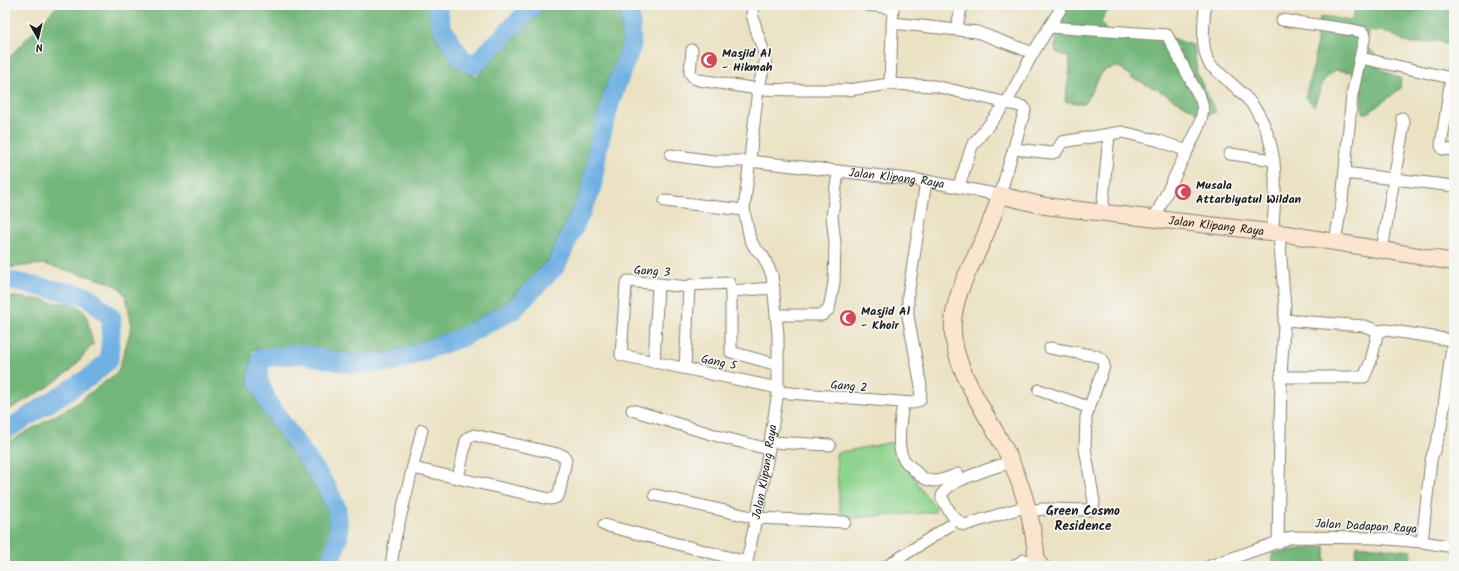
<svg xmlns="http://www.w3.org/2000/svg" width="1459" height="571" font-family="Kalam,sans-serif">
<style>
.green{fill:#8ed48e;stroke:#557855}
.forest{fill:#72b679;stroke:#47694a}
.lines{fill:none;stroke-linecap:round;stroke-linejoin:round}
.river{stroke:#70b0e3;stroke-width:19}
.street-casing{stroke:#847f70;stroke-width:13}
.secondary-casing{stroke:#847f70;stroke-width:18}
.street{stroke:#fff;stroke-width:11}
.secondary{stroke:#fbe5cf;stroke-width:16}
.labels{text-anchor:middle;stroke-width:3.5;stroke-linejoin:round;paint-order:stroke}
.poi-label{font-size:12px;font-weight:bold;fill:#1c1c1c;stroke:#f6f6f2;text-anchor:start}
.street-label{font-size:12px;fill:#1c1c1c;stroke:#f6f6f2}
.neighbourhood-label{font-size:13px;font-weight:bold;fill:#1c1c1c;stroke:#f6f6f2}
</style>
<rect width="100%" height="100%" fill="#f6f6f2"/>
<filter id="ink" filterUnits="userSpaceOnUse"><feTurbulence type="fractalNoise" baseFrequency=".025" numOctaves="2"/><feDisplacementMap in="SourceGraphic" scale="8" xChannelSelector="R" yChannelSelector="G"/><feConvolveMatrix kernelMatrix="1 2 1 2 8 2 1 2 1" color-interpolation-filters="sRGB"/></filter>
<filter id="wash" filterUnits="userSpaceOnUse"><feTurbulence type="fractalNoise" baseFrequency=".012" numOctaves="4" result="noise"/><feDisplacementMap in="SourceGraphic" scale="16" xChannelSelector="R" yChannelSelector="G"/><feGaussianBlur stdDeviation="0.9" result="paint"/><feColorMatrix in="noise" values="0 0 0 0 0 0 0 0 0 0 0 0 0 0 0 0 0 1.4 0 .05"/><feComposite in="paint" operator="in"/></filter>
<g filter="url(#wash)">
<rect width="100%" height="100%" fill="#ebe2c3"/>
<g class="green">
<path d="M1383,5H1426V9L1404,12Z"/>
<path d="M893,442L920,488L936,507L935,512L842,519L839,502L836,453Z"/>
</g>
<g class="forest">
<path d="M58,5H428L433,32L455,66L476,77L547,5H620L623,43L603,94L589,146L583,186L548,260L507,302L459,329L391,352L351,354L301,345L252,350L248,380L261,409L318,492L328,512L330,535L319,566H5V444L74,405L118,372L132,326L126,297L120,288L111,283L92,277L43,264L5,268V62Z"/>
<path d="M1069,5H1157L1111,10L1106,12L1101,21L1108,35L1172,38L1194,46L1197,73L1216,112L1207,115L1197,112L1156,89L1132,78L1121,68L1116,67L1105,70L1101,74L1085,103H1075L1065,101L1070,68L1069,58L1056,52C1052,34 1060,22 1070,8Z"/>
<path d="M1357,5H1383L1404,12L1425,9L1426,5H1454V48L1438,41L1410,44L1391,34L1380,31H1370L1365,46L1376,54V63L1381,69L1401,79L1400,89L1368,113H1363L1359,73L1335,70L1324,80L1314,106L1305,97L1315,60L1319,18L1330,17L1351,21Z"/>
<path d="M5,296L44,300L53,303H71L79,307L86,314L93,344L72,369L48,387L5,412Z"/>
<path d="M1357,545L1412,551L1410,566H1354Z"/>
<path d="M1325,546V566H1273L1272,553Z"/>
</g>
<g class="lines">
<g class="river">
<path d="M437,5L442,28L462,59L474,65L534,5"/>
<path d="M5,280L87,296L112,318L109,360L91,376L5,431"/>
<path d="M329,566L339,536L337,509L327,487L269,404L258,379L261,358L301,354L351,364L393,362L463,337L513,310L556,266L592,189L598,148L612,97L632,45L630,5"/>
</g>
</g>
</g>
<g filter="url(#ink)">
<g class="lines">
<g class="street-casing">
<g id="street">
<path d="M867,5L893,8"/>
<path d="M1205,5C1204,25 1200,48 1210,65C1223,77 1240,89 1251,103C1280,140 1277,189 1272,233"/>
<path d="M1282,20L1353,30L1362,32L1365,35L1352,95L1342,201L1335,242"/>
<path d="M892,23L977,32L1033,53"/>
<path d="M1049,27L1167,35L1201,100C1207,116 1194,136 1187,151"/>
<path d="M956,30L962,5"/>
<path d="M1361,58L1451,78L1441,146L1443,149L1454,150"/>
<path d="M890,84L893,5"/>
<path d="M1402,118L1404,124L1394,179L1454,186"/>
<path d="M1014,149L1052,153L1056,152L1062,142L1122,132L1160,141L1187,151L1154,219"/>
<path d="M1230,154L1274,160"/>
<path id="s1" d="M671,155L713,161H749L926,181L1000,195L1025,110L1024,107L935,86L890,84L848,90H796L758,89L699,80L694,78L690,73L692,50"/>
<path d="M1345,173L1394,179L1382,250"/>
<path d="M959,186L972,146L1007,102L1033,53L1063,5"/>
<path d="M665,201L744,210"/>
<path d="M1102,213L1109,134"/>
<path d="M774,288L731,291L729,283L691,285L689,287L628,281L626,284L621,355L778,388"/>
<path d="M731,291V352L778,365"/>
<path d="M777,315H822L829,309L834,283L835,243L832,216L838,172"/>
<path d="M1284,320L1364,326L1379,331"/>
<path d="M654,362L658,285"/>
<path d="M685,368L689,287"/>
<path d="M1281,377H1364L1371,361L1377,335L1379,331L1386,330L1452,340"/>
<path d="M1039,390L1088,407"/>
<path d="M778,392L912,403L920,400L921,386L908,316V295L926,181"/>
<path d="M903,403C901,418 896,445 903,458C906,463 910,466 914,470C930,487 939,481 958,474"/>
<path d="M632,410L721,437L768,449"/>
<path d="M770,442L830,445"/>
<path d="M1010,462C997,467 940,482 942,498C948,509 953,520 965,525L1027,506"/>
<path d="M413,468L541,497C548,499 555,501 559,494L566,460L564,456L558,454L474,435L469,437L466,441L458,478"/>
<path d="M655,495L756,518L845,522"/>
<path d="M1029,511L1043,509L1090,510L1093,508L1094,502L1085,448L1086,417L1104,366L1102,359L1096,356L1050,348"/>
<path d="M604,525L747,562"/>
<path d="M1422,542L1431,460L1441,428L1454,332"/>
<path d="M1278,543L1281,377L1285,307L1279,234"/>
<path d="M391,566L395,539L422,430"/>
<path id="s2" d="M746,566L763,485L778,392V334L772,275L763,256L755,248L750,239L744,210L758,89L766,59L756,29L752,14L753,5"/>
<path d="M887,566L949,526"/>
<path d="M1014,566L1024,560L1042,565"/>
<path d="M1210,566L1292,537L1376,538L1422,542L1454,547"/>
</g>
</g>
<g class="secondary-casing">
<g id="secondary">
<path id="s3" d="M1041,566L1037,563C1034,525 1024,489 1008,455C990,418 949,365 953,322C955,292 971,267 983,240C990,226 995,210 1000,195L1045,206L1287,234L1454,262"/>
</g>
</g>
<use href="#street" class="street"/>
<use href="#secondary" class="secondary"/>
</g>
</g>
<defs>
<g id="mosque-disc" transform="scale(0.9)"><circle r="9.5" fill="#d1495b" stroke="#f6f6f2"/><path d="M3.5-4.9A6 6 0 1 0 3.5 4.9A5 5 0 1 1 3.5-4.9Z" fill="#fff"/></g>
</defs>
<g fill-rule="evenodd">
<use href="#mosque-disc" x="709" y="60"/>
<use href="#mosque-disc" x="1183" y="192"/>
<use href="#mosque-disc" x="848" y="318"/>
</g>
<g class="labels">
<g class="poi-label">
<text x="722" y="57">Masjid Al<tspan x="722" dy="14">- Hikmah</tspan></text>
<text x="1196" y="189">Musala<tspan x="1196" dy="14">Attarbiyatul Wildan</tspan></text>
<text x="861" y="315">Masjid Al<tspan x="861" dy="14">- Khoir</tspan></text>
</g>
<g class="street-label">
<text dy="4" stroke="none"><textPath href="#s1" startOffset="227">Jalan Klipang Raya</textPath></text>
<text dy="4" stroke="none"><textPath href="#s3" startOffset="618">Jalan Klipang Raya</textPath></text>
<text transform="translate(652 271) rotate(4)" y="4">Gang 3</text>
<text transform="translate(719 362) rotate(12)" y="4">Gang 5</text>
<text transform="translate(849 386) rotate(5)" y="4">Gang 2</text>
<text dy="4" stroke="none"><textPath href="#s2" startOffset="96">Jalan Klipang Raya</textPath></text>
<text transform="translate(1366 526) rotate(3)" y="4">Jalan Dadapan Raya</text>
</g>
<g class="neighbourhood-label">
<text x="1083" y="515">Green Cosmo<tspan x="1083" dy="15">Residence</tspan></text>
</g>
</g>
<rect width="1459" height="571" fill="none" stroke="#f6f6f2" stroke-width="20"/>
<g transform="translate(38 38) rotate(172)" stroke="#f6f6f2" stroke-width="3" paint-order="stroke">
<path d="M0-3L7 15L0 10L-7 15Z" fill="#1c1c1c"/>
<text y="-6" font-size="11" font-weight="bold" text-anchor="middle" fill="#1c1c1c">N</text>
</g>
</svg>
